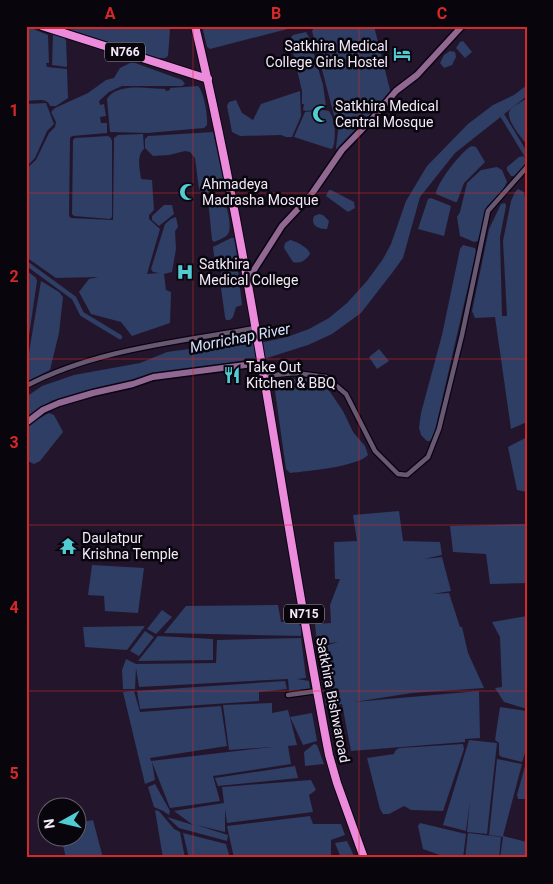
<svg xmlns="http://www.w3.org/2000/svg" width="553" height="884" font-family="Roboto,sans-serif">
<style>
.water{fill:#2e3e65}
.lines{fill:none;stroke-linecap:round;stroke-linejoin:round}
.canal{stroke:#2e3e65;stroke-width:4.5}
.street-casing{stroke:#0c0213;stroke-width:7}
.secondary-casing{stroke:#0c0213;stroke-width:9}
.highway-casing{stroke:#0c0213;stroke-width:10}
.street{stroke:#685973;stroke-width:4.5}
.secondary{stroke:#906892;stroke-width:6}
.highway{stroke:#ec8bdc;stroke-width:8}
.grid{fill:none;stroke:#d62828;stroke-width:1;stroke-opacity:0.55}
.labels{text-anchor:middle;stroke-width:5;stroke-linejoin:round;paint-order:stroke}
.shield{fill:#09050d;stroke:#aca5b2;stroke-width:1}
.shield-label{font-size:12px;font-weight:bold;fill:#f2e9f9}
.poi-label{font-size:14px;fill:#f2e9f9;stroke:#09050d;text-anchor:start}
.street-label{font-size:14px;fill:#f2e9f9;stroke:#09050d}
.water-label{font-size:15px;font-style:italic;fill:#d5e2fd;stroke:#09050d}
.neatline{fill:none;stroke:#d62828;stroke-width:2}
.grid-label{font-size:16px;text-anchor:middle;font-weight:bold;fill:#d62828}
</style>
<rect width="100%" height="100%" fill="#23162c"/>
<g class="water">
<path d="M26,26L48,35L49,63H46L47,67L67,69L68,98L56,106H50C47,97 35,101 26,101Z"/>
<path d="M66,26H167L170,30L168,56L165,58H158L71,30L70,27Z"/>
<path d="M202,26H299L210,49L207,47Z"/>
<path d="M320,26H374L391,94L344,149L338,151L336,148L338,131L312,31L314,28Z"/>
<path d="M306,32L309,37L323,85L326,106L324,109L306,111L303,110L304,104H302V91L290,39L293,35Z"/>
<path d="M53,34L64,37L66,40L67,66L66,67L52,65Z"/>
<path d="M463,41L472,52L465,58L456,48L460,42Z"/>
<path d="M450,51L455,52L456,57L452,65L444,68L440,63L444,55Z"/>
<path d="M130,63H135L182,80L185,84L182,86H122L109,92L99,101L100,105L104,104L106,116L100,117L101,123H107V133L72,136L70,138L69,216L71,218L113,220L114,138L118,135L143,134L144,149C136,156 140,169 141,179L152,180L154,210L149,215V219L160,229L147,274L159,273L153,272L151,269L165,224L171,219L176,217L178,227L175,231L176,249L172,272L164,274L166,290L171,292L170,323L132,336L121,322L91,314L79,292L89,279L98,277L56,278L26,257V169L36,160L49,133L55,127L56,122L51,112L55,108L88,93L106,80L114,78L120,68Z"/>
<path d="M527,85V96L455,153L420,197L403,258L392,273L361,313L332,334L308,345L267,358L157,375L87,390L51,401L26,418V397L42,386L74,375L140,363L167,352L218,345L264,342L287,337L309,329L329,318L347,303L367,281L383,259L391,244L406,201L427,166L468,124L493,105L514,95Z"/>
<path d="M198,86C204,92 208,116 207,125L204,128L148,133L110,132L107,99C117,82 149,89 165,89L166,91L170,90V88Z"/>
<path d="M300,91L301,116L292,137H286L281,135L240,136L232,132L227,106L229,102L236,100L242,113L253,120L261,104Z"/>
<path d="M527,98V145C522,138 504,118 510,110C514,105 522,102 527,98Z"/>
<path d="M46,103L54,124L47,131L35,158L26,167V104Z"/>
<path d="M323,110L329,111C336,121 336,136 333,148L331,149L294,137L305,112Z"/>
<path d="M213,132L223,179L221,187L206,193L201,192L199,189L195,158L190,152L185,151L169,155L153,156L145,148V139L148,136Z"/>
<path d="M108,136L111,138L112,141V217L110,219L74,216L72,214L73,140L75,138Z"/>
<path d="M472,146L476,147L485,162L464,183L457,202H455L436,194C436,184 462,150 472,146Z"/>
<path d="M523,156L527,159L526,165L514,176H511L507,170V167L519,157Z"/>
<path d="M497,167L502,170L507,182L502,192L487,206L478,241L474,242L460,236L457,217L460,212L467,183L481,170Z"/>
<path d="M518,189L524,192L527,208V422L511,429L495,317L475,318L472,311L489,229L501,204L505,203L506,206L500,237L502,316H507L503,241L511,201L515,192Z"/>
<path d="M329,190H331L354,202L355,208L348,212L326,196Z"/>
<path d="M221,195C226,200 233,228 228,234C225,238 218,240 214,242L212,240L209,209L205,200L207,197Z"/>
<path d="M431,198L451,206L444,236L418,229L428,199Z"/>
<path d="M164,205H172L174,214L159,226L152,220V216Z"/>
<path d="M319,214L323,215L329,221L327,229C319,229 310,226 314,216Z"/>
<path d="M231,238H234C235,244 237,253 237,259L215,264L213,247Z"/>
<path d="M290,240C296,241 309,248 310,254C306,260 301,264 293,262L284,248L285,243Z"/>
<path d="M463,245L475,248L476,252L434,435L430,441H427L421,435L419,428L421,413L442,335L460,249Z"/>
<path d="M228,266H235L238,270L242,305L236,307L233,317L230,320H226L225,317L220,281L222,268Z"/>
<path d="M26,270L36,278L37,281L26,356Z"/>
<path d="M41,281L59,292L63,297L59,333L50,370L26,382V370Z"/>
<path d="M379,349L389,361L377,369L369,357Z"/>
<path d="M305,378L326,386L343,411L353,432L365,446L368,455C356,467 308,471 290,473L286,469L274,384L281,380Z"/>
<path d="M49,413L54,415L63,432L40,461L34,464L26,460V429L34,421Z"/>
<path d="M527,437V492L517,490L508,447Z"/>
<path d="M399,511L403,541L440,542L442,555L424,559L442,557L451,591L432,594L449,593L460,627H462L468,653L484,688L412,693L354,702L479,691L480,738L465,739V742L351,751L342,704L326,706L318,648L338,642L317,645L315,624L331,623L330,605L340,579H335L334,542L357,541L353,515Z"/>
<path d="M527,524V583L490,584L486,554L453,552L450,526Z"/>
<path d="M92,565L144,568L138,613L105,611L104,596L88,595Z"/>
<path d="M278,605L281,622L295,621L302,627L301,636L164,633L186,606Z"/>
<path d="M162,610L172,617L156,634L147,629Z"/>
<path d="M527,616V709L504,702L495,688L502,687L500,637L492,622Z"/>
<path d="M145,626L127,650L85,647L83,627Z"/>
<path d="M145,631L154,637L139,656L130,651Z"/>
<path d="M158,636L213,639V660L138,661Z"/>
<path d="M301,638L306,678L297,679L309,681L310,689L289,691L288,679L139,687L136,668L135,689H123L122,670L126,659L136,664L216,663L217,640Z"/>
<path d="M285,681L287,689L259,692V701L140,709L137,691Z"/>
<path d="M134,691L140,712L221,706L227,746L150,758L151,761L272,747L229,750L223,705L272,703V713L288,710L297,745L288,746L291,764L213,776L220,801L170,808L152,762L155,780L145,784L123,692Z"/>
<path d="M500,707L527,711V747L522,762L502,757L499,755V743L495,740Z"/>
<path d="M312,713L317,741L303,745L290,717Z"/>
<path d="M469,740L497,743L487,834L467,832L470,800L466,831L443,825Z"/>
<path d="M314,744L317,745L324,764L305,766L304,752Z"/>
<path d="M463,744L464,749L443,811L411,810L404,806L389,814H383L380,809L367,758L394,754L395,751L399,748Z"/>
<path d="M497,759L522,764L503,836L527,842V858H500L503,837L489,835Z"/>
<path d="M527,759V799H518L517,795Z"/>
<path d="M295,766L298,778L218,786L215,778Z"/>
<path d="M311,780L316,790L309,795L313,812L227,823L225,809V832L196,825L228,835L227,841L179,828L167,817L193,825L174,811L224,803L222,787Z"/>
<path d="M155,784L170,811L169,815L163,811L154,807L148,787Z"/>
<path d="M155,810L159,811L174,829L180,832L185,858H163Z"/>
<path d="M310,816L313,824H341L345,835L331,840V855L317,858H234L227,826Z"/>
<path d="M93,820L103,858H66L61,837L78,836V823Z"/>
<path d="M420,823L466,834L463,858H448L423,849L418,826Z"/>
<path d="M183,833L226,844L230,858H189Z"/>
<path d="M468,833L501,837L499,858H465Z"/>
<path d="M347,841L355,858H341L335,843Z"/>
</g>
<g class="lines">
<g class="canal">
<path d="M499,110L527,156"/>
<path d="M26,263L74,298L82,314L120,337"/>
</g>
<g class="street-casing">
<g id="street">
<path d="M263,376L295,373L326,377L346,394L375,451L398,474L407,475L428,457L439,429L462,335L488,211L527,167"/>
<path d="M26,386C96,349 179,342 255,328"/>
<path d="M288,695L317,691"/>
</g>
</g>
<g class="secondary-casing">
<g id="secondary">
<path d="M247,281L282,226L311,195L342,150L373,118L396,91L417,75L462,26"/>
<path d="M26,423L43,410L59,403L93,393L133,384L153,377L253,364L262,368"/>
</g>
</g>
<g class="highway-casing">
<g id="highway">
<path d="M42,26L208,79"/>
<path d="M195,26C253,267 282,513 329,755L337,783L364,858"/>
</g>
</g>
<use href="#street" class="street"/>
<use href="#secondary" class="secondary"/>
<use href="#highway" class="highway"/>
</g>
<path class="grid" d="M193,26V858M359,26V858M26,193H527M26,359H527M26,525H527M26,691H527"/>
<defs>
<g id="hotel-bare" transform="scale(1.35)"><path d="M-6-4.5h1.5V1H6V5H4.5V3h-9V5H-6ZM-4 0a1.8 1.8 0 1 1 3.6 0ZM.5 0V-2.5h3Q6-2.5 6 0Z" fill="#51ccd3" stroke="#09050d" stroke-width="2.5" paint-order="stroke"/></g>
<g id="mosque-bare" transform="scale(1.35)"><path d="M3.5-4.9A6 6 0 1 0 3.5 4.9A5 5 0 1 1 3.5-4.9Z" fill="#51ccd3" stroke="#09050d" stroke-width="2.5" paint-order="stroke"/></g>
<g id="hospital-bare" transform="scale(1.35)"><path d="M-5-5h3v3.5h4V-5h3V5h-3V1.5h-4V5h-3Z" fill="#51ccd3" stroke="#09050d" stroke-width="2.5" paint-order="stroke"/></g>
<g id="restaurant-bare" transform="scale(1.35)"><path d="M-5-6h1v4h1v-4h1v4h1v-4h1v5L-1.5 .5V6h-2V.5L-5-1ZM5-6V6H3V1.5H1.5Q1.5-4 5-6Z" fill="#51ccd3" stroke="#09050d" stroke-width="2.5" paint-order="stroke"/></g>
<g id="temple-bare" transform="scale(1.35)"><path d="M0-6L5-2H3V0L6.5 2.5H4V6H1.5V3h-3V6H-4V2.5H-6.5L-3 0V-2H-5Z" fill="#51ccd3" stroke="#09050d" stroke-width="2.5" paint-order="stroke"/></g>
</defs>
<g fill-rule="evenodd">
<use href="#hotel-bare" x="402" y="54"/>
<use href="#mosque-bare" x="321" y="114"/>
<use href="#mosque-bare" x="188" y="192"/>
<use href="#hospital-bare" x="185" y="272"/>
<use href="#restaurant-bare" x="232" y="375"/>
<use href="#temple-bare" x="68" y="546"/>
</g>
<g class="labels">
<g class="shield">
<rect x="105" y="42.5" width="40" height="19" rx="4"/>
<rect x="284" y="604.5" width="40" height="19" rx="4"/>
</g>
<g class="shield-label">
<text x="125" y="56">N766</text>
<text x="304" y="618">N715</text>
</g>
<g class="poi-label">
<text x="388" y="51" text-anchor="end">Satkhira Medical<tspan x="388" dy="16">College Girls Hostel</tspan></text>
<text x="335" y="111">Satkhira Medical<tspan x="335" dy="16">Central Mosque</tspan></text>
<text x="202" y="189">Ahmadeya<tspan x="202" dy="16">Madrasha Mosque</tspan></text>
<text x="199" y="269">Satkhira<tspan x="199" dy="16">Medical College</tspan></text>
<text x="246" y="372">Take Out<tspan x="246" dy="16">Kitchen &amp; BBQ</tspan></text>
<text x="82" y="543">Daulatpur<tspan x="82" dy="16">Krishna Temple</tspan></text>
</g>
<g class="street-label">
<text transform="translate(333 700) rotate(79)" y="5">Satkhira Bishwaroad</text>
</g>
<g class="water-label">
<text transform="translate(240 338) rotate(-11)" y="5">Morrichap River</text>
</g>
</g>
<rect width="553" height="884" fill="none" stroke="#09050d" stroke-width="55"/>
<g transform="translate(62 822) rotate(262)"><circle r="24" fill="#09050d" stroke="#66606b"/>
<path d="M0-4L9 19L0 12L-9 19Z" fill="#51ccd3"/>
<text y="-8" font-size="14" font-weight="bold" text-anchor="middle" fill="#f2e9f9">N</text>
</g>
<rect x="28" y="28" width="498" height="828" class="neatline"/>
<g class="grid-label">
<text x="110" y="19">A</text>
<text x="276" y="19">B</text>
<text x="442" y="19">C</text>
<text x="14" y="116">1</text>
<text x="14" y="282">2</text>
<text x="14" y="448">3</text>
<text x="14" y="613">4</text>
<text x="14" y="779">5</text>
</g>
</svg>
